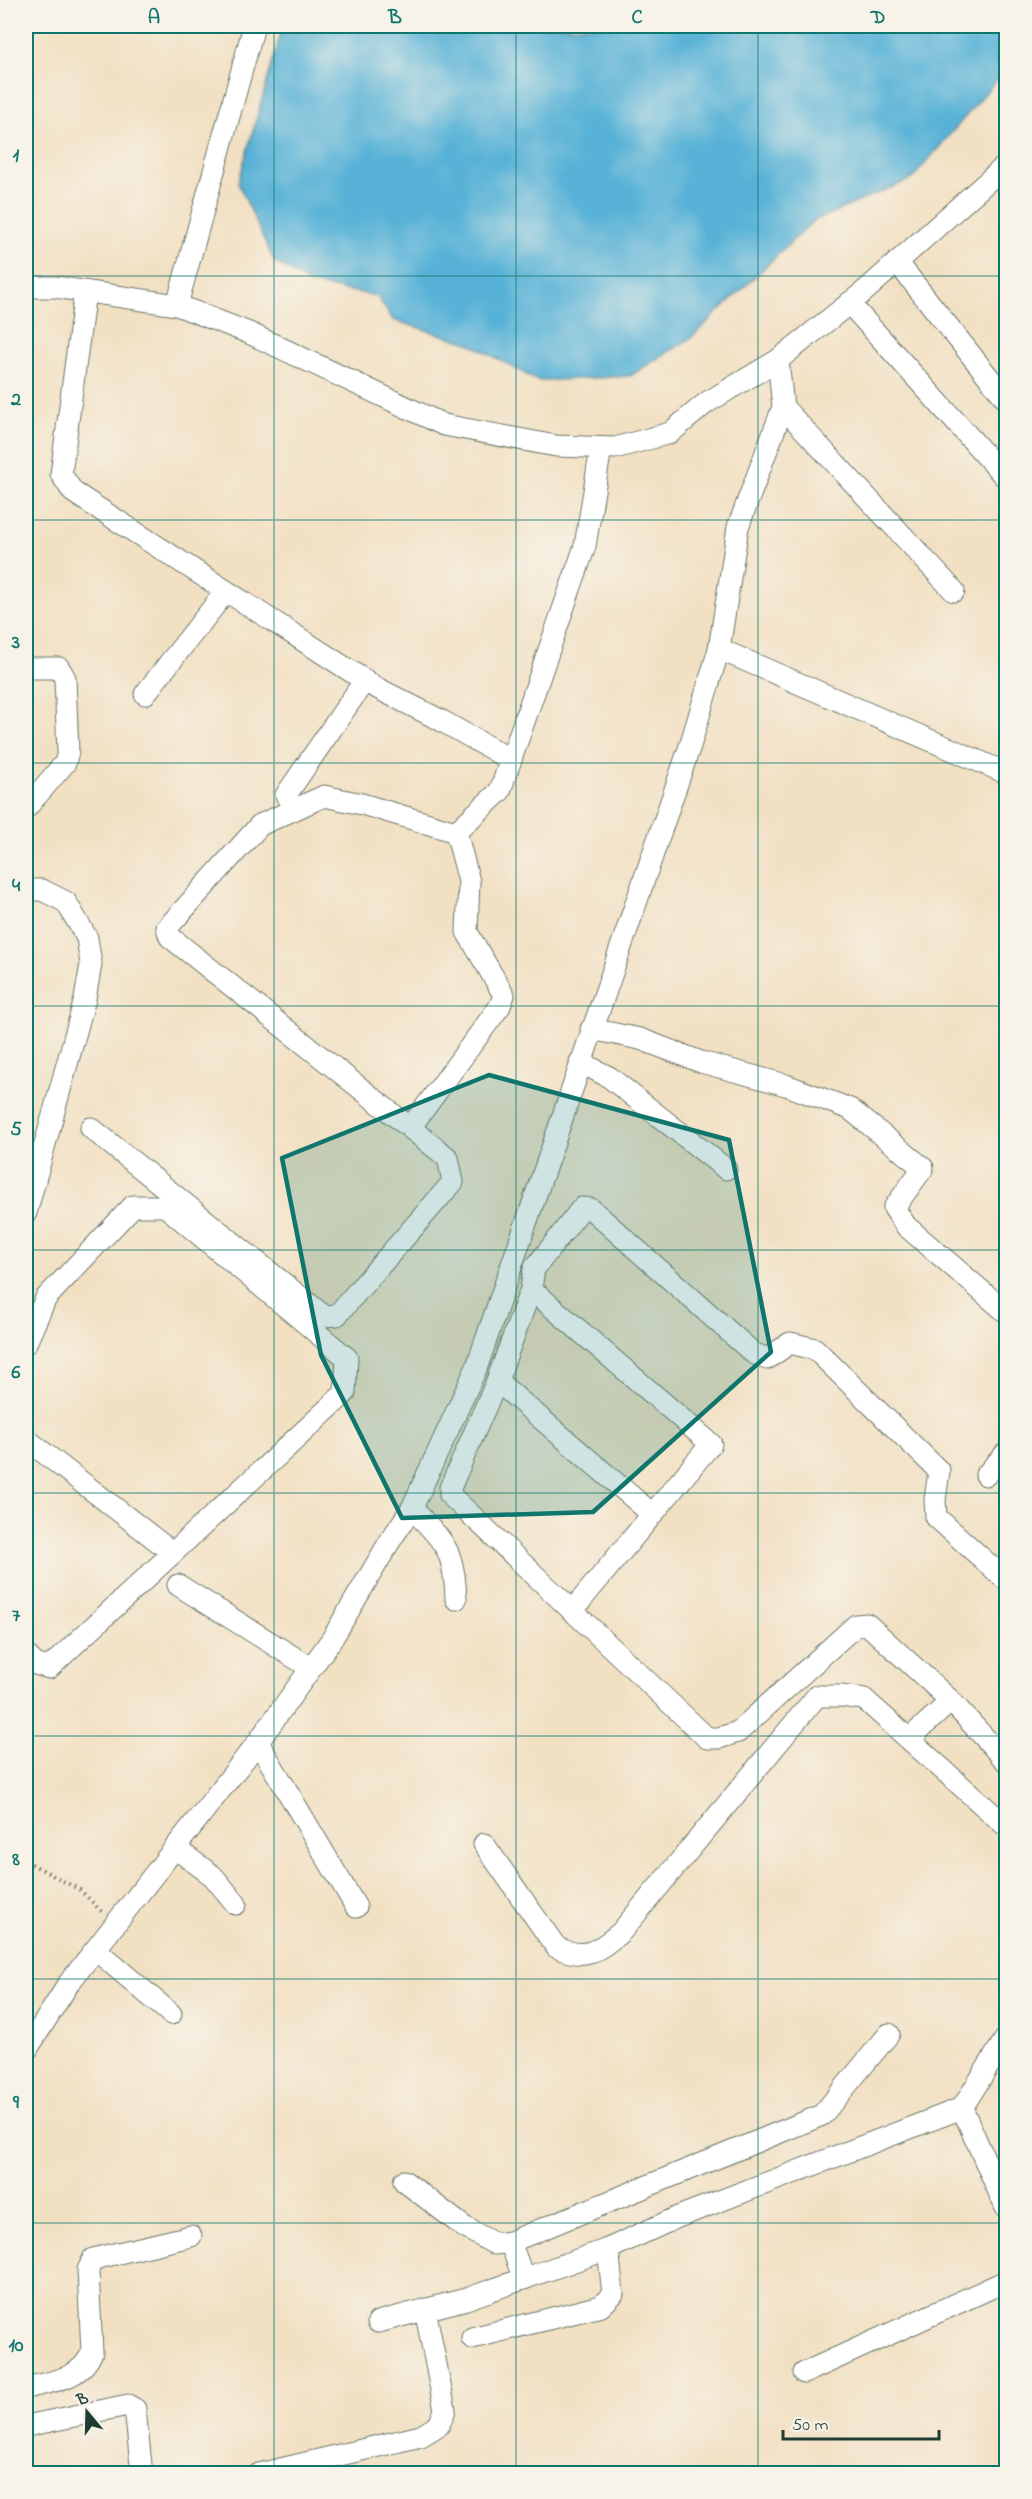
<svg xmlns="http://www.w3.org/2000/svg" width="1032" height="2499" font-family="'Indie Flower',sans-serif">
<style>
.water{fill:#59b2d7;stroke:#3c7886;stroke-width:1.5}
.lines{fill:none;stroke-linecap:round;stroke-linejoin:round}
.minor-casing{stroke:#697666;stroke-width:23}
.path{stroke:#697666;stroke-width:4;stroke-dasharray:1.5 4.5;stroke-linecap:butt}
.minor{stroke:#fff;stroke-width:21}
.marked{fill:#0f766e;fill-opacity:0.2;stroke:#0f766e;stroke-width:4.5;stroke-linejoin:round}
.grid{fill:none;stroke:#0f766e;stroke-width:1.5;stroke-opacity:0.55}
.neatline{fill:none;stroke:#0f766e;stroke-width:2}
.grid-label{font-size:20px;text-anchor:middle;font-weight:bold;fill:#0f766e}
</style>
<rect width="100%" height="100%" fill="#f7f3e8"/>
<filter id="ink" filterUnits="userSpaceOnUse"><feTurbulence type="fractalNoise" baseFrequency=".0167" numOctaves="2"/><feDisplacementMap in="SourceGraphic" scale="12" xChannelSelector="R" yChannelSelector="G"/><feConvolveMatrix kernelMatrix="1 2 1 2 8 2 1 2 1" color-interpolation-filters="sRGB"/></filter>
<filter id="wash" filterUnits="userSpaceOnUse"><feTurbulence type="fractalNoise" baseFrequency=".008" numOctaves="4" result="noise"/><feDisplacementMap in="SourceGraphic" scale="24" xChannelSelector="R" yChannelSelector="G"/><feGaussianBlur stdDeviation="1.35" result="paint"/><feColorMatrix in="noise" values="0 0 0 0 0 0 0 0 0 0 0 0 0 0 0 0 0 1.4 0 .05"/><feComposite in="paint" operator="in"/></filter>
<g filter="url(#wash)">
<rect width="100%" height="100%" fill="#f2e0c3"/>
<path class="water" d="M283,26H1006V69L912,179L813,221L691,338L630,376L538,381L469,343L393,320L377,296L311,284L274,261L238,183Z"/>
</g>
<g filter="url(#ink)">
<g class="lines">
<g class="minor-casing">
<g id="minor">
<path d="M897,262L1006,399"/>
<path d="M26,287H55L177,305L249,333L444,425L556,446L615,448L670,433L706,403L778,360L866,290L1006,165"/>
<path d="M85,292L61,474L73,492L375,687L442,721L511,760"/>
<path d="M849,303L1006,478"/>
<path d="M177,305L254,26"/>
<path d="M783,407L954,591"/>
<path d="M719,649L1006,773"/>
<path d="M26,668H59L65,678L68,752L65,763L26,808"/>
<path d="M145,694L226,591"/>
<path d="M286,795L365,680"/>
<path d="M26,890H42L66,902L87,938L91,964L85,999L26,1213"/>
<path d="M591,1029L640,1039L701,1062L786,1085L850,1109L923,1168L894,1208L906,1226L1006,1312"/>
<path d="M580,1062L609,1077L726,1169"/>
<path d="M91,1128L324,1316L337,1315L453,1182L448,1158L170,937L167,928L260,825L324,796L362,804L456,832L500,791L585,546L601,448"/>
<path d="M410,1128L500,1006L504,995L467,932L469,881L456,832"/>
<path d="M531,1289L711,1444L572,1611"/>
<path d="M26,1343L46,1298L133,1206H165L347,1358L345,1393L49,1668L35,1664L26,1655"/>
<path d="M497,1381L652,1514"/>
<path d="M26,1439L173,1553"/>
<path d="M986,1475L1006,1453"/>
<path d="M412,1508C445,1544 454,1548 456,1599"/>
<path d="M1006,1580L936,1517L935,1500L939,1471L815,1349L790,1343L767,1359L753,1353L591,1209L582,1208L534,1269L531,1289L497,1381L450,1488V1495L707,1738H719L738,1732L856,1625L867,1624L951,1701L1006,1761"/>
<path d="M178,1585L311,1668"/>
<path d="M909,1739L951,1701"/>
<path d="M258,1742L356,1907"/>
<path d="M484,1844L556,1947C585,1961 598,1951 621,1932L817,1696H841L864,1699L1006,1826"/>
<path d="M175,1848L213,1876L236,1904"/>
<path d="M96,1950L171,2014"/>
<path d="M26,2051L69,1983L258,1742L332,1639L390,1541L412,1508L476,1369L690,746L719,649L738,527L783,407L778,360"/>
<path d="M962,2108L1006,2208"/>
<path d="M404,2181L464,2227L495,2244L510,2242L524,2279"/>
<path d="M510,2242L822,2115L889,2034"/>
<path d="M378,2322L466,2299L608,2249L678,2217L962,2108L1006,2038"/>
<path d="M472,2338L601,2306L613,2294L608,2249"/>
<path d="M804,2373L1006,2281"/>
<path d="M26,2388C52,2381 81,2380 92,2352L88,2270L93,2259L191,2236"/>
<path d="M26,2426L128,2405L135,2409L142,2474"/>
<path d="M259,2474L421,2436L439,2425L445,2410L425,2309"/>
</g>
</g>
<path class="path" d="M26,1861L80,1890L102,1912"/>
<use href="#minor" class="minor"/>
</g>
</g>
<path class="marked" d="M489,1075L729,1140L771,1352L593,1512L402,1518L321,1355L282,1158Z"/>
<path class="grid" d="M274,26V2474M516,26V2474M758,26V2474M26,276H1006M26,520H1006M26,763H1006M26,1006H1006M26,1250H1006M26,1493H1006M26,1736H1006M26,1979H1006M26,2223H1006"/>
<rect width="1032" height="2499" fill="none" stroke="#f7f3e8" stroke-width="66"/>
<g transform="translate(87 2412) rotate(341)" stroke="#f7f3e8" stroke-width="4.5" paint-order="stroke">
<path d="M0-4.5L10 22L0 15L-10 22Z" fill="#1f3d34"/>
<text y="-9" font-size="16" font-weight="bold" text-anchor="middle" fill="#1f3d34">B</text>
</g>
<path d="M783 2430v9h156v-9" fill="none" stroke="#1f3d34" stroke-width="3"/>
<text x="792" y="2430" font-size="18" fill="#1f3d34" stroke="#f7f3e8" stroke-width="4.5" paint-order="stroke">50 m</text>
<rect x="33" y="33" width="966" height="2433" class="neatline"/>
<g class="grid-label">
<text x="154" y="23">A</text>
<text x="395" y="23">B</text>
<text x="637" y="23">C</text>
<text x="878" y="23">D</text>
<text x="16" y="161">1</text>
<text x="16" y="405">2</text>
<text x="16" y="648">3</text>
<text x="16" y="891">4</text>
<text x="16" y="1135">5</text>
<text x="16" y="1378">6</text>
<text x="16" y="1621">7</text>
<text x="16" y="1865">8</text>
<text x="16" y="2108">9</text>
<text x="16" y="2351">10</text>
</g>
</svg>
